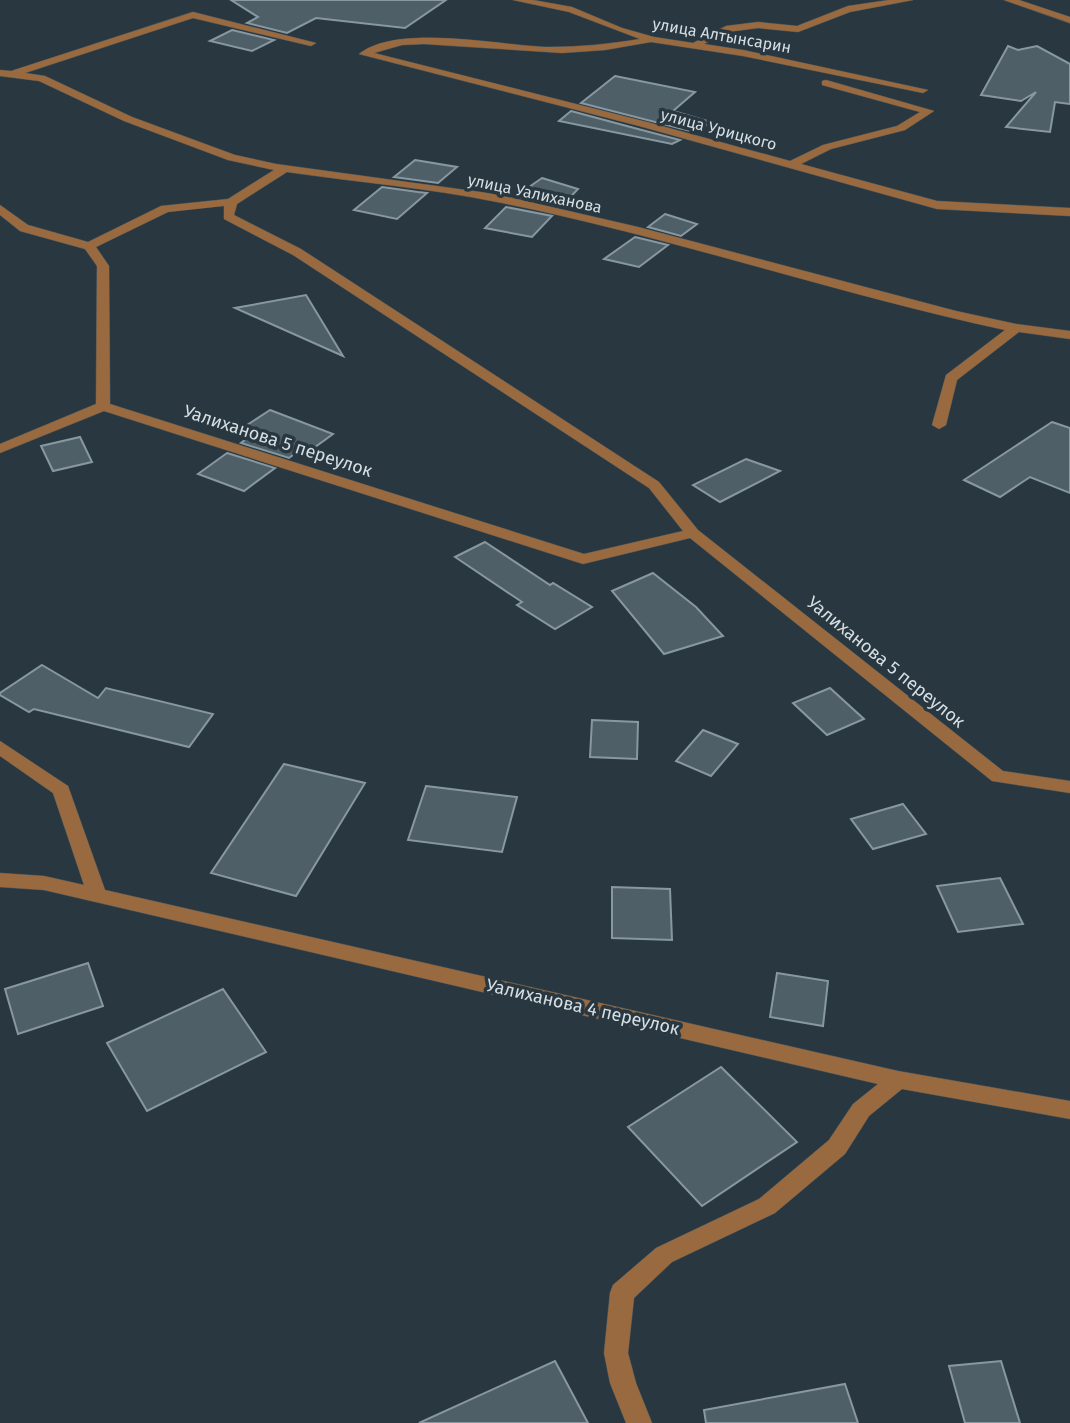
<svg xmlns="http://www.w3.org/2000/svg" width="1070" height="1423" font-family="'Fira Sans',sans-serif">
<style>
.building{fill:#4f5f68;stroke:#8798a1;stroke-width:2}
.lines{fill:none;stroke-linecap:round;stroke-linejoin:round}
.minor-casing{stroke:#48565d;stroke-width:1}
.minor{fill:#996a3f;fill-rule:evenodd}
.labels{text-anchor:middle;stroke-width:7;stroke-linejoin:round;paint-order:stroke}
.far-street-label{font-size:16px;fill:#d5dee3;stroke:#293840}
.street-label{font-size:18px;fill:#d5dee3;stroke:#293840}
</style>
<rect width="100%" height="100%" fill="#293840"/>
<g class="building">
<path d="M231,0H446L405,28L316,18L287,33L247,23L258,17Z"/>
<path d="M232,30L274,40L252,51L210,41Z"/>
<path d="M1008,46L1018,50L1037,46L1070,64V104L1055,102L1050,132L1006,127L1036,92L1021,101L981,95Z"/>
<path d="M615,76L695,92L673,111L711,122L694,132L581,103Z"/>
<path d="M571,111L638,129L680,140L672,144L559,121Z"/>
<path d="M415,160L457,167L438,183L394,177Z"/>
<path d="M542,178L578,189L561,207L516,196Z"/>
<path d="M382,187L418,192L427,193L397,219L354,210Z"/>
<path d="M506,207L552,216L532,237L485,228Z"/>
<path d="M665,214L697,224L681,236L648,227Z"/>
<path d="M635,237L668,245L639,267L604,259Z"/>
<path d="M306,295L343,356L235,308Z"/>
<path d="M270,410L333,434L304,455L297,452L289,458L241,443L253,434L241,429Z"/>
<path d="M1052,422L1070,428V493L1030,477L1000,497L964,480Z"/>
<path d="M80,437L92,462L53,471L41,446Z"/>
<path d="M227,453L275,468L244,491L198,474Z"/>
<path d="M746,459L780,471L720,502L693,485Z"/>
<path d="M485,542L550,585L553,583L592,607L555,629L517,605L522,602L455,557Z"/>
<path d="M653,573L696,607L723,636L664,654L612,591Z"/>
<path d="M42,665L98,698L106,688L213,714L189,747L34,709L29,712L0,695V693Z"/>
<path d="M830,688L864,719L827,735L793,703Z"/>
<path d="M592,720L638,722L637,759L590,757Z"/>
<path d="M703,730L738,744L711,776L676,761Z"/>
<path d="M284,764L365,783L296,896L211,873Z"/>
<path d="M426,786L517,797L502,852L408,840Z"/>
<path d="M903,804L926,834L873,849L851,819Z"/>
<path d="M1000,878L1023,924L958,932L937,886Z"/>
<path d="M612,887L670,889L672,940L612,938Z"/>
<path d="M88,963L103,1006L18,1034L5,989Z"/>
<path d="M777,973L828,981L823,1026L770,1017Z"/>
<path d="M223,989L266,1052L147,1111L107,1043Z"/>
<path d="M721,1067L797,1142L702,1206L628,1127Z"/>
<path d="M555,1361L588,1423H419Z"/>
<path d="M1001,1361L1020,1423H965L949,1366Z"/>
<path d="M845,1384L858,1423H706L704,1410Z"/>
</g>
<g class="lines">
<g class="minor-casing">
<g id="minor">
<path d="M513,0H533L572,7L622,28L654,37L693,43L726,26L758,22L797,26L848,6L889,0H913L850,12L798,32L758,28L728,32L704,44L743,50L928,90L923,93L743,56L651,42L605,50L562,53L424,44L402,45L374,53L647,122L790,161L823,145L897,126L920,112L822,85V81L826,80L934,111L905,130L831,149L801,164L937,201L1070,208V216L937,209L639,126L359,54C398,23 500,46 549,47C579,47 610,44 640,39L569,12Z"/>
<path d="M1004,0H1019L1070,17V23Z"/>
<path d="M193,12L316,43L311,46L193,18L25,73L45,76L132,117L235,155L276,164L495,194L638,227L956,311L1016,324L1070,331V339L1019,332L957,380L946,425L939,429L932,425L946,375L1005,330C834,293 668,236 497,202C428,188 356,182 287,172L237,204L234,215L301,249L659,482L698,530L1003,771L1070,781V793L992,781L690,538L583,564L104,411L0,453V444L96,404L97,266L85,249L20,231L0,215V205L28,225L88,242L161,206L228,199L274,170L228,160L124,121L39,81L0,76V70L11,71ZM224,206V219L293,255L649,488L683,531L584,554L110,404L109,266L96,247L168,212Z"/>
<path d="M0,741L68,786L105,890L898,1071L1070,1101V1119L902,1089L869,1116L845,1154L775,1213L672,1262L634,1298L628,1353L636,1383L652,1423H626L610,1383L604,1353L610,1293L613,1285L656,1248L759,1199L829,1140L853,1104L878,1084L44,890L0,887V873L44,876L84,885L53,793L0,756Z"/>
</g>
</g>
<use href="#minor" class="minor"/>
</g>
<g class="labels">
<g class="far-street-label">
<text transform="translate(722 35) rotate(10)" y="6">улица Алтынсарин</text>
<text transform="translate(719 129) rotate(15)" y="6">улица Урицкого</text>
<text transform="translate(535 193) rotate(12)" y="6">улица Уалиханова</text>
</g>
<g class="street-label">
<text transform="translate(278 441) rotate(18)" y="6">Уалиханова 5 переулок</text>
<text transform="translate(886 662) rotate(39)" y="6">Уалиханова 5 переулок</text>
<text transform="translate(583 1007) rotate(13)" y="6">Уалиханова 4 переулок</text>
</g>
</g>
</svg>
